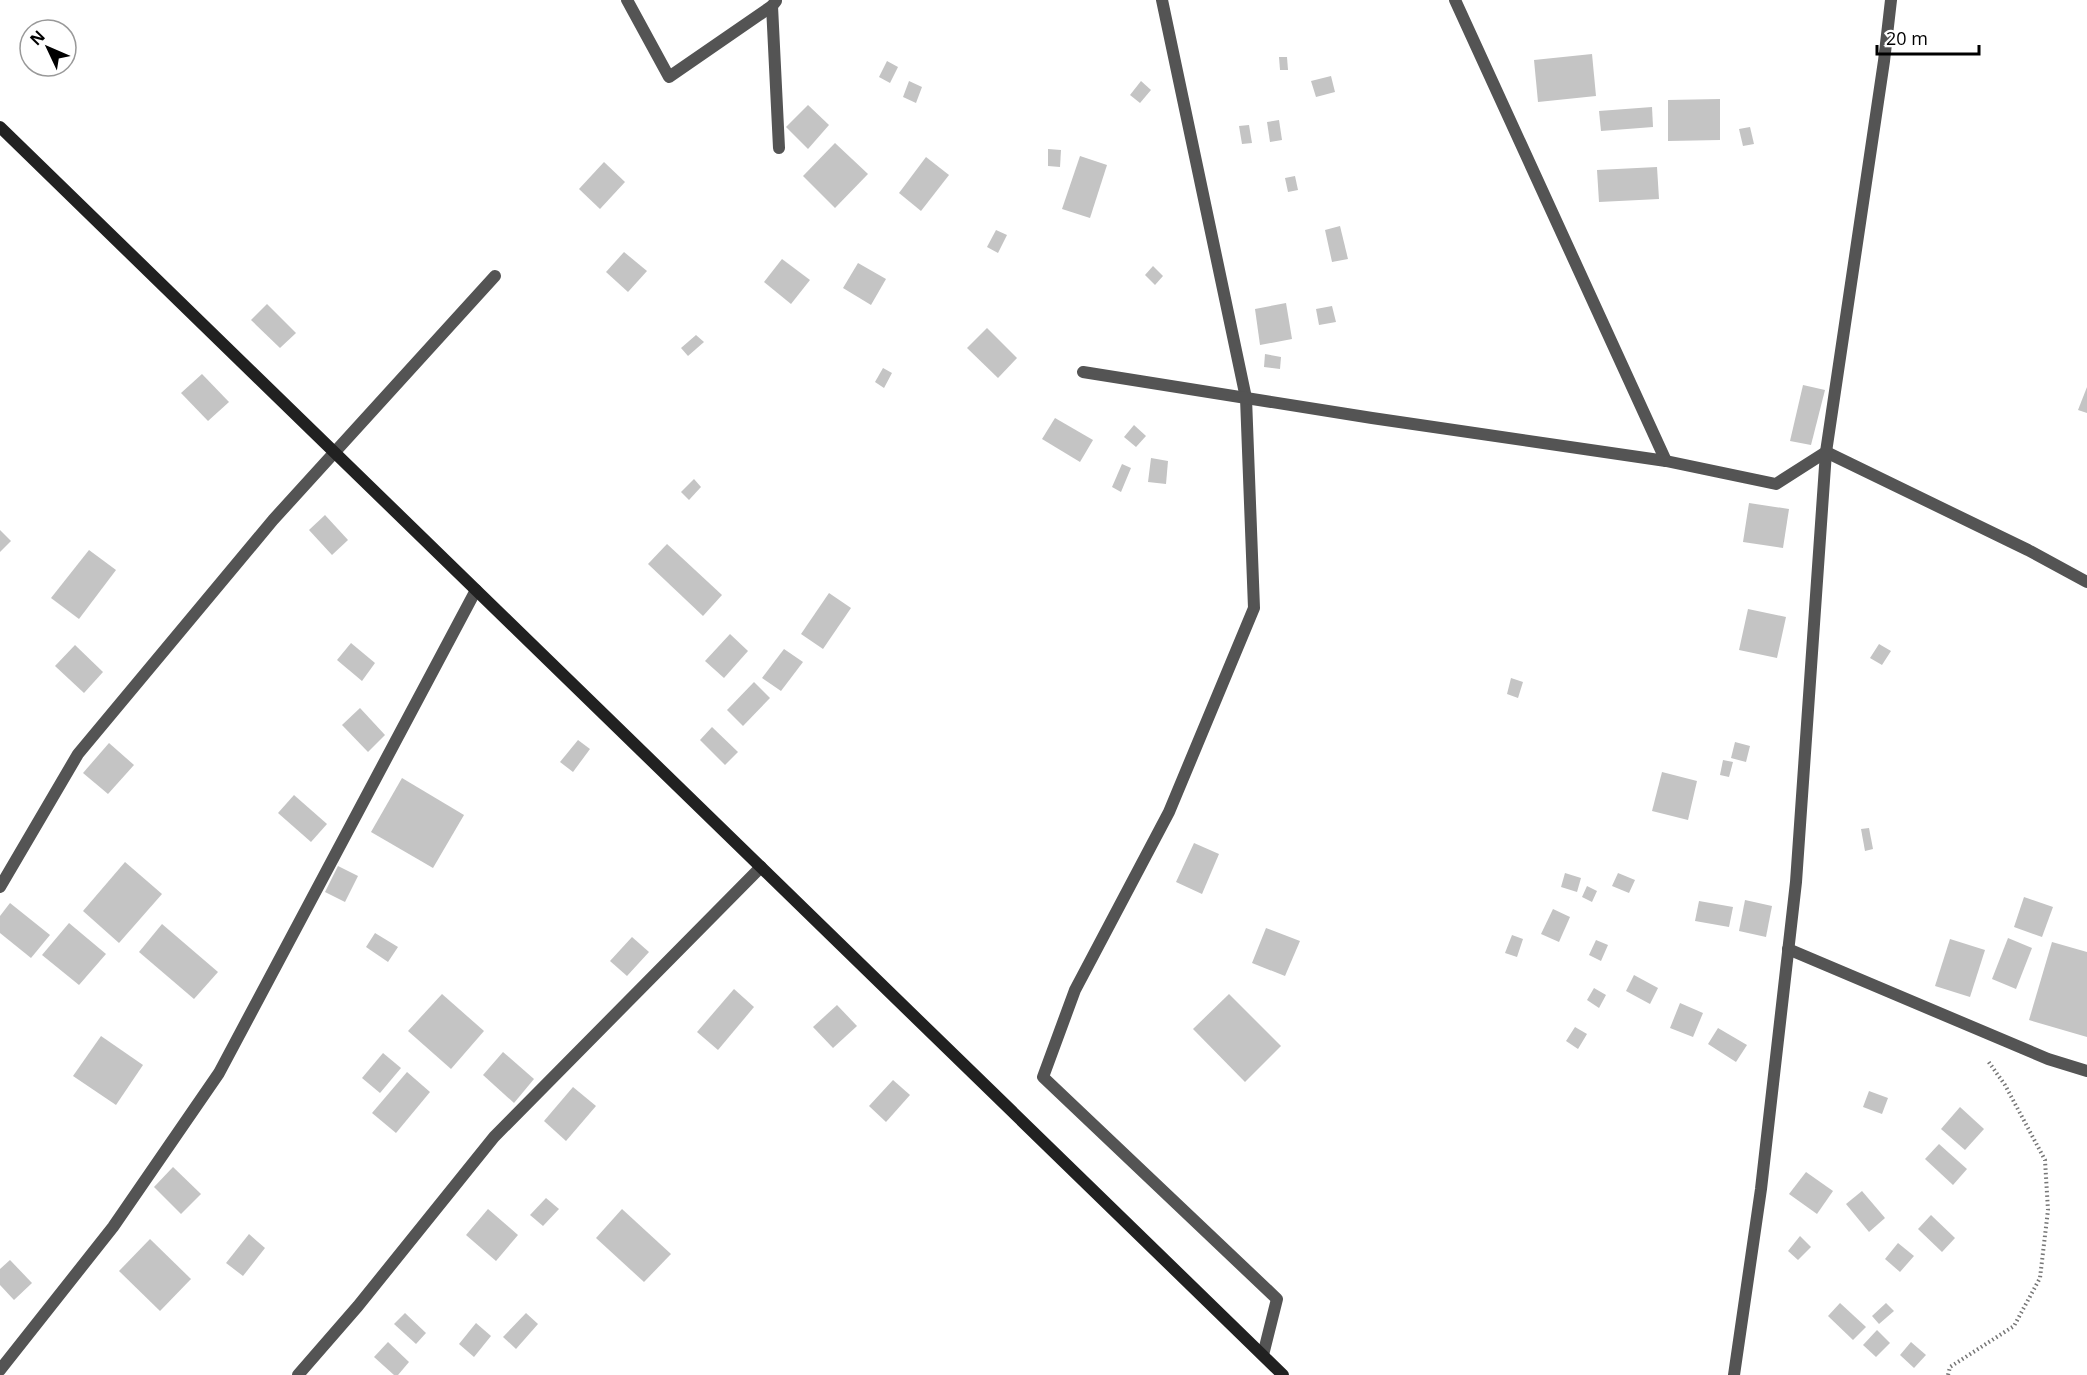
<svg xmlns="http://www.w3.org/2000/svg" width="2087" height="1375" font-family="'Open Sans',sans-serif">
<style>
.building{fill:#c4c4c4}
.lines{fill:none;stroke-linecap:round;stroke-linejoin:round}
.path{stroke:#767676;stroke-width:4;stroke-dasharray:1.5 3;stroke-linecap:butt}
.street{stroke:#545454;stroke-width:12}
.secondary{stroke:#212121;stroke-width:12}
</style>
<rect width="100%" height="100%" fill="#fff"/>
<g class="building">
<path d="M1592,54L1596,96L1538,102L1534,60Z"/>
<path d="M1279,57H1287L1288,70H1280Z"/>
<path d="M887,61L898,67L890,83L879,77Z"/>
<path d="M1331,76L1335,92L1316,97L1311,81Z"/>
<path d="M909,81L922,87L916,103L903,97Z"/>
<path d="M1141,81L1151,90L1140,103L1130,95Z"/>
<path d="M1720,99V140L1668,141V100Z"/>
<path d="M808,105L829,125L808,149L786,127Z"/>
<path d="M1652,107L1653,127L1601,131L1599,111Z"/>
<path d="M1279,120L1282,140L1270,142L1267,122Z"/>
<path d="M1249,125L1252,143L1242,144L1239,126Z"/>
<path d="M1750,127L1754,144L1743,146L1739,129Z"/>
<path d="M835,143L868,174L835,208L803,176Z"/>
<path d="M1048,149L1061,150L1060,167L1048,166Z"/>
<path d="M1080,156L1107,165L1090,218L1062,209Z"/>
<path d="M926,157L949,175L921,211L899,193Z"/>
<path d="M604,162L625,182L600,209L579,189Z"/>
<path d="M1657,167L1659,199L1599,202L1597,170Z"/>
<path d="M1295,176L1298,190L1288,192L1285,178Z"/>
<path d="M1340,226L1348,259L1332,262L1325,230Z"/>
<path d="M996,230L1007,235L998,253L987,247Z"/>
<path d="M624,252L647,271L628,292L606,272Z"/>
<path d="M782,259L810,280L791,304L764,282Z"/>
<path d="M858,263L886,279L871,305L843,288Z"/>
<path d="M1153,266L1163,276L1155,285L1145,275Z"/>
<path d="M1286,303L1292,339L1260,345L1255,309Z"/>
<path d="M267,304L296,333L280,348L251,320Z"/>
<path d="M1332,306L1336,322L1319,325L1316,309Z"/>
<path d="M987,328L1017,358L998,378L967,348Z"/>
<path d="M696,335L704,342L688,356L681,348Z"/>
<path d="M1265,354L1281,357L1280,369L1264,367Z"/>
<path d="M883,368L892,373L884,388L875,382Z"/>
<path d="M202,374L229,402L208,421L181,393Z"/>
<path d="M1803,385L1825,390L1811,445L1790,441Z"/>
<path d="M2087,387V413L2078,410Z"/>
<path d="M1055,418L1093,440L1080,462L1042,439Z"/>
<path d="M1134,425L1146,436L1136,447L1124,437Z"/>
<path d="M1151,458L1168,461L1166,484L1148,482Z"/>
<path d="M1122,464L1131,468L1121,492L1112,487Z"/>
<path d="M694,479L701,487L689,500L681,492Z"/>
<path d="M1749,503L1789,509L1783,548L1743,542Z"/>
<path d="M325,515L348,540L332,555L309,530Z"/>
<path d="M0,530L11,541L0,552Z"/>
<path d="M667,544L722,595L703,616L648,564Z"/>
<path d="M89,550L116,570L79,619L51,598Z"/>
<path d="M829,593L851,608L823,649L801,634Z"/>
<path d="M1748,609L1786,617L1777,658L1739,650Z"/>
<path d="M730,634L748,651L724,678L705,661Z"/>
<path d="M351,643L375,663L362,681L337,660Z"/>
<path d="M1879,644L1891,651L1882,665L1870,658Z"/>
<path d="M75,645L103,672L84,693L55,666Z"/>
<path d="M784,649L803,662L781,691L762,678Z"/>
<path d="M1511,678L1523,682L1518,698L1507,694Z"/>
<path d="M754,682L770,698L743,726L727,710Z"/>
<path d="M360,708L385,735L368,752L342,725Z"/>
<path d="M712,727L738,752L725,765L700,740Z"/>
<path d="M578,740L590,749L573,772L560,762Z"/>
<path d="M1735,742L1750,746L1746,762L1731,758Z"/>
<path d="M109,743L134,765L108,794L83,773Z"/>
<path d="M1723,760L1733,762L1729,777L1720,775Z"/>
<path d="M1662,772L1697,781L1688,820L1652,811Z"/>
<path d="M402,778L464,815L433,868L371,832Z"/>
<path d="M294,795L327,824L311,842L278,813Z"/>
<path d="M1869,828L1873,849L1865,851L1861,829Z"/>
<path d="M1194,843L1219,854L1202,894L1176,882Z"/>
<path d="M125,862L162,894L119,943L83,911Z"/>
<path d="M338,866L358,876L345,902L325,892Z"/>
<path d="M1565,873L1581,878L1577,892L1561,887Z"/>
<path d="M1618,873L1635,880L1629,893L1612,886Z"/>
<path d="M1587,886L1597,891L1592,902L1582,897Z"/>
<path d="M2024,897L2053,907L2042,937L2014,927Z"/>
<path d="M1745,900L1772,906L1766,937L1739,931Z"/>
<path d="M1699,901L1733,907L1729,927L1695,921Z"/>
<path d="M10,903L50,935L31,958L0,933V916Z"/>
<path d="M1553,909L1570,917L1559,942L1541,934Z"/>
<path d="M69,923L106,954L79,985L42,955Z"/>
<path d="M162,924L218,972L194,999L139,952Z"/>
<path d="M1266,928L1300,941L1285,976L1252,963Z"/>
<path d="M375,933L398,947L388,962L366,947Z"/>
<path d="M1512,935L1523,939L1517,957L1505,953Z"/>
<path d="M632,937L649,952L627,976L610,961Z"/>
<path d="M2008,938L2032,948L2016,989L1992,979Z"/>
<path d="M1950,939L1985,950L1970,997L1935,986Z"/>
<path d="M1596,940L1608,945L1601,961L1589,955Z"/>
<path d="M2052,942L2087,952V1037L2029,1020Z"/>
<path d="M1634,975L1658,988L1650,1004L1626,991Z"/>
<path d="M1594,988L1606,995L1599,1008L1587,1000Z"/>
<path d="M734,989L754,1007L718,1050L697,1032Z"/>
<path d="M442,994L484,1031L451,1069L408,1031Z"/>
<path d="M1229,994L1281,1046L1245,1082L1193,1029Z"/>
<path d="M1680,1003L1703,1013L1693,1037L1670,1028Z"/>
<path d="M837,1005L857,1026L833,1048L813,1027Z"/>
<path d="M1575,1027L1587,1034L1578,1049L1566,1041Z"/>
<path d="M1718,1028L1747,1045L1736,1062L1708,1044Z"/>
<path d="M101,1036L143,1065L116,1105L73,1076Z"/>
<path d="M503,1052L534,1079L514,1103L483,1075Z"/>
<path d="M383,1053L401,1068L380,1093L362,1078Z"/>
<path d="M407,1072L430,1092L396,1133L372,1113Z"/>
<path d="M893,1080L910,1095L886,1122L869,1106Z"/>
<path d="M573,1087L596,1106L566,1141L544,1121Z"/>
<path d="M1869,1091L1888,1098L1882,1114L1863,1107Z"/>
<path d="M1960,1107L1984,1129L1965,1150L1941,1129Z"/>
<path d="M1939,1144L1967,1169L1953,1185L1925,1159Z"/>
<path d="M173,1167L201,1194L181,1214L154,1187Z"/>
<path d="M1806,1172L1833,1191L1817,1214L1789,1194Z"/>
<path d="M1862,1191L1885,1218L1869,1232L1846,1204Z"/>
<path d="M546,1198L559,1209L543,1226L530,1215Z"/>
<path d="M488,1209L518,1235L496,1261L466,1235Z"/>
<path d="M622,1209L671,1254L644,1282L596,1238Z"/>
<path d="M1931,1215L1955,1238L1942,1252L1918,1229Z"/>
<path d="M249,1234L265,1248L243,1276L226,1263Z"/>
<path d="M1800,1236L1811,1247L1798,1260L1788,1251Z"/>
<path d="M150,1239L191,1279L160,1311L119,1271Z"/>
<path d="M1898,1243L1914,1256L1900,1272L1885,1259Z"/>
<path d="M10,1260L32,1283L14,1300L0,1285V1269Z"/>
<path d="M1840,1303L1866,1327L1853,1340L1828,1316Z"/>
<path d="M1886,1303L1894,1311L1879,1324L1872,1316Z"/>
<path d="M405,1313L426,1333L416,1344L394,1324Z"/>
<path d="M526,1313L538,1324L516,1349L503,1337Z"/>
<path d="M476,1323L491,1336L474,1357L459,1344Z"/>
<path d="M1877,1330L1890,1343L1876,1357L1863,1345Z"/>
<path d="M388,1342L409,1362L398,1375H394L374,1357Z"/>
<path d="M1911,1342L1926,1355L1914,1368L1900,1355Z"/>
</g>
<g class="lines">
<path class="path" d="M1948,1375L1950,1367L2014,1326L2040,1278L2048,1210L2045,1160L2005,1085L1988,1061"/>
<g class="street">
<path d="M627,0L669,77L772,6"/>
<path d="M1162,0L1246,398L1254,608L1169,812L1075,990L1043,1077L1277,1299L1263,1355"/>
<path d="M1455,0L1666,461"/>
<path d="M776,1L772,6L779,148"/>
<path d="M1083,372L1372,418L1666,461L1776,484L1826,452L2028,550L2087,582"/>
<path d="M0,887L78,754L273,520L495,276"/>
<path d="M1788,949L2048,1059L2087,1071"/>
<path d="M0,1370L113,1227L219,1073L476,590"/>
<path d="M298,1375L358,1306L494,1137L761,867"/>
<path d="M1734,1375L1761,1189L1796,882L1826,452L1884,61L1891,0"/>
</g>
<path class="secondary" d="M0,127L1283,1375"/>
</g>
<g transform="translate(48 48) rotate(314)"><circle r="28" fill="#ffffff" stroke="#999999" stroke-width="1.5"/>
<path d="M0-4.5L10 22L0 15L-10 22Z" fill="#000000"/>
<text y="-9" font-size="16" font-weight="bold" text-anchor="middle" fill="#000000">N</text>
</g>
<path d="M1877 45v9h102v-9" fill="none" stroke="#000000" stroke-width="3"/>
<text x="1886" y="45" font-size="18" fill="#000000" stroke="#ffffff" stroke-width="4.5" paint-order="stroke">20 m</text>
</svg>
